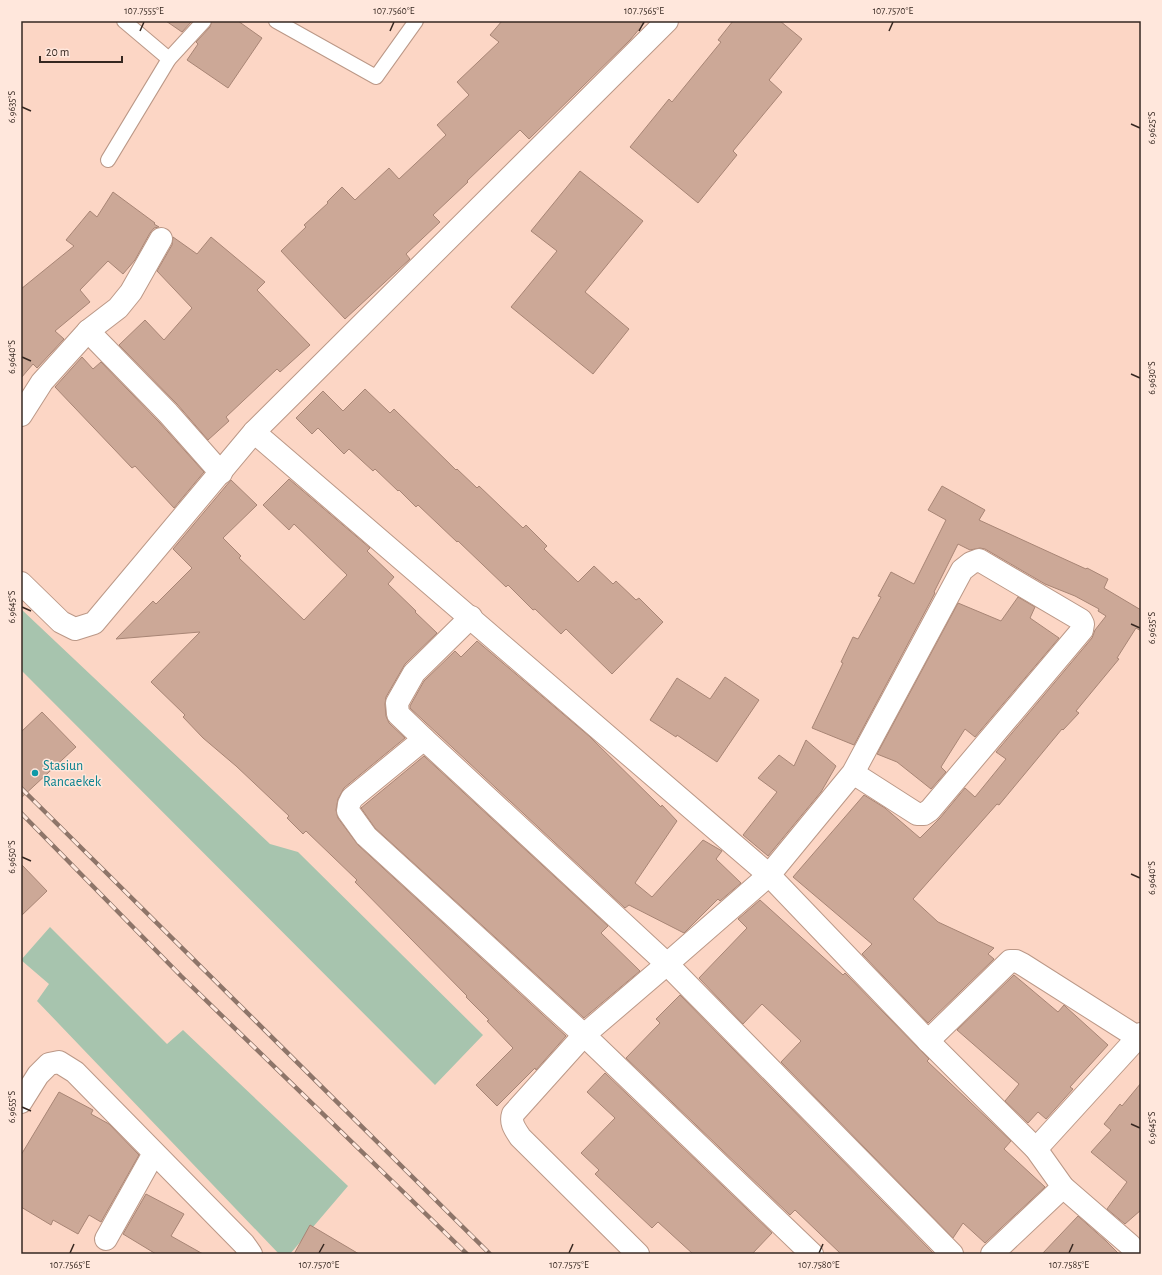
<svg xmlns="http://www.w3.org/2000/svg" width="1162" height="1275" font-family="'Alegreya Sans',sans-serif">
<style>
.green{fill:#a7c4ae}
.building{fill:#cca897;stroke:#a88575}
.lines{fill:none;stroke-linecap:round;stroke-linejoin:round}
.lane-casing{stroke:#bb9887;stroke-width:16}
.street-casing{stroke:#bb9887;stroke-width:24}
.lane{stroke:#fff;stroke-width:14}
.street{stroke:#fff;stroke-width:22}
.rail-casing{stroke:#8e7569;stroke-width:4.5}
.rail{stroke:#ffe7dc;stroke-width:3;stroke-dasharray:9;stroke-linecap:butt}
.ticks{fill:none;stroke:#352720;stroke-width:1.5}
.culture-dot{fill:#0f9aa8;stroke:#ffe7dc;stroke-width:1.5}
.labels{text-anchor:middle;stroke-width:3;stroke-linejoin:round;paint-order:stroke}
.culture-label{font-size:14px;fill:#0d838f;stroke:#ffe7dc;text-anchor:start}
.neatline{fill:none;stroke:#352720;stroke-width:1.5}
.ticks-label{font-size:10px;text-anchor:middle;fill:#352720}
</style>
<rect width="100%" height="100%" fill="#fcd6c5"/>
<g class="green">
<path d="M21,609L270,844L298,852L483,1035L435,1085L21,670Z"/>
<path d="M50,927L167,1044L183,1030L348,1186L290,1254H279L37,1001L49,984L21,960Z"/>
</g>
<g class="building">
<path d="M166,21H192L182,32Z"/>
<path d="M212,21H238L262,38L228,88L187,60L198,44L196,42L210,27Z"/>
<path d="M502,21H646L630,40L529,139L520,130L467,181L468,182L433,215L440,222L406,254L410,259L345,319L281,251L306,227L304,225L328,203L327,202L342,187L355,200L389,168L399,179L446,135L437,125L469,95L457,82L499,42L490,35Z"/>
<path d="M733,21H780L802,39L769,80L782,92L733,151L737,155L698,203L630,147L669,99L672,102L721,42L718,40Z"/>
<path d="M580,171L643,221L585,292L629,329L593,374L511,307L557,251L531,231Z"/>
<path d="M113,192L155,223L154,224L159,227L154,228L150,233L135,260L123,274L108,261L80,290L90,302L55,331L64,339L37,368L33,364L21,378V289L74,246L66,240L90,211L97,217Z"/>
<path d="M173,237L197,254L211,237L265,282L257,290L310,345L280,372L277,369L226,417L229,421L208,440L177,404L119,345L145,320L164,340L192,308L157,271L172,245Z"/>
<path d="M82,357L93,369L101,362L159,422L204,472L174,508L135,466L132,468L55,387Z"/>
<path d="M365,389L390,413L394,409L456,470L457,469L477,488L479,486L523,528L526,525L547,546L544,549L578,582L594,566L613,584L616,581L636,600L639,598L663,622L612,674L566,629L561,634L535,609L533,610L508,585L506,587L458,541L457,542L418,505L416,507L399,490L398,491L375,469L373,471L349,449L344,454L318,428L312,434L296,418L323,391L343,411Z"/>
<path d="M289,479L370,548L367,551L394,577L388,584L416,611L415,612L437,633L405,664L386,697L385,704L386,716L389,723L405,738L344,788L338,799L336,810L338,818L358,845L566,1036L536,1070L535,1068L497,1106L476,1085L513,1048L487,1021L489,1020L466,997L467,996L355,882L357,880L306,831L303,834L287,818L289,816L236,766L203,738L183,717L185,715L151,682L200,632L116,639L153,601L156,604L192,568L173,549L231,480L257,505L223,538L241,556L239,558L304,620L347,575L294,524L289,530L263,505Z"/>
<path d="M942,486L985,510L979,520L1086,569L1087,568L1108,579L1104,588L1141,610V631L1136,628L1117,658L1119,659L1076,711L1079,713L1063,730L1062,729L999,805L997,804L913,899L938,922L994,948L988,954L994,959L928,1023L862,954L872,944L793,877L864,795L885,808L920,838L940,818L965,788L975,797L1006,759L996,752L1092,638L1095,630L1106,616L1098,611L1099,609L1075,596L1045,584L985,549L980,548L970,550L958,544L934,592L935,593L854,745L812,728L843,663L841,662L853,637L858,639L881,597L878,596L891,572L914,584L946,520L928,510Z"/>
<path d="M1018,597L1035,607L1030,618L1059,638L975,737L965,729L941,767L946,772L931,789L897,762L877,754L958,603L1001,621Z"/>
<path d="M477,641L589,736L661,807L662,805L677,821L635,883L652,897L703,840L722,851L716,859L741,883L720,901L718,899L684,933L629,905L625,908L410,708V706L424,681L455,651L461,657Z"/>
<path d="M725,677L759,700L717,762L677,735L676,737L650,720L677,678L710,699Z"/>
<path d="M42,712L76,747L21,798V732Z"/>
<path d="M806,740L836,766L821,792L768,856L743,835L777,792L758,778L779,755L794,766Z"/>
<path d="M424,756L608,926L601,933L640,971L584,1018L375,828L361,808Z"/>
<path d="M21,864L47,891L21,916Z"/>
<path d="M760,900L843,975L845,973L929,1059L927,1061L1011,1141L1004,1149L1045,1187L985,1243L963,1223L953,1238L781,1062L801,1041L762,1004L743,1024L699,978L747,928L738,919Z"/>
<path d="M1014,975L1058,1012L1064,1005L1066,1007L1108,1045L1070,1087L1073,1089L1046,1119L1038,1112L1028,1123L1005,1101L1019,1084L957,1030Z"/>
<path d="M680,995L934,1254H841L795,1210L790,1215L626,1058L660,1023L656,1019Z"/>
<path d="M605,1073L772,1233L752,1254H693L658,1222L652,1228L595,1174L599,1170L581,1153L615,1118L587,1092Z"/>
<path d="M1141,1083V1210L1125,1224L1107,1209L1127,1182L1091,1152L1111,1130L1104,1124L1120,1104L1122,1106Z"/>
<path d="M59,1092L93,1110L91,1114L109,1124L139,1155L101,1222L89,1215L78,1234L53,1220L51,1225L21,1207V1155Z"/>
<path d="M146,1194L184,1214L171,1236L203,1254H156L123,1234Z"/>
<path d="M1078,1216L1106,1241L1119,1254H1042Z"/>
<path d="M310,1225L359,1254H294Z"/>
</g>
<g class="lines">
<g class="lane-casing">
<g id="lane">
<path d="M124,21L169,59"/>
<path d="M276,21L376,77L416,21"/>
<path d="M108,160L169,59L204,21"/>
</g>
</g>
<g class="street-casing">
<g id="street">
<path d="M161,239L131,292L118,308L88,331L168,413L221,473"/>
<path d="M21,415L42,382L88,331"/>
<path d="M254,432L769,875L928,1041L1036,1149L1063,1187L1130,1245L1136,1254"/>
<path d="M21,583L61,622L75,629L94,623L254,432L667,21"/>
<path d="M471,617L414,673L397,703L398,714L424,739L667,964L952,1254"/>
<path d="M424,739L352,798L349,804L348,811L366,836L584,1035L812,1254"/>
<path d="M928,1041L1010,961H1016L1022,964L1137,1037"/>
<path d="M21,1102L38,1075L49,1064L59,1062L75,1072L244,1244L251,1254"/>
<path d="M1036,1149L1141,1034"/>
<path d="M106,1239L154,1153"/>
<path d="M638,1254L520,1137C515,1129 510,1123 513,1114L584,1035L667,964L769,875L853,773L962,570L971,563L979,560L1081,620L1083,624L1082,630L930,810L924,814H917L853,773"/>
<path d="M992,1254L1063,1187"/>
</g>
</g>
<use href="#lane" class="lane"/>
<use href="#street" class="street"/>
<g class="rail-casing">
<g id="rail">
<path d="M21,788L490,1254"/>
<path d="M21,813L181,976L467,1254"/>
</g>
</g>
<use href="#rail" class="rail"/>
</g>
<path class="ticks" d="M140,31L144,22M390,31L394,22M639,31L644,22M889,31L893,22M22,107L31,111M1131,124L1140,128M22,357L31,361M1131,374L1140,378M22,607L31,611M1131,624L1140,628M22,857L31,861M1131,874L1140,878M22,1107L31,1111M1131,1124L1140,1128M70,1253L74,1244M319,1253L324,1244M569,1253L573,1244M819,1253L823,1244M1069,1253L1073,1244"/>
<circle class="culture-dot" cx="35" cy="773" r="4"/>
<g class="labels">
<g class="culture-label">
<text x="43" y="770">Stasiun<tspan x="43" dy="16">Rancaekek</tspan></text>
</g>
</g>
<rect width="1162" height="1275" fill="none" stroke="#ffe7dc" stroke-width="44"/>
<path d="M40 56v6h82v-6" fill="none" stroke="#352720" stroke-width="2"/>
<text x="46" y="56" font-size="12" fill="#352720" stroke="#ffe7dc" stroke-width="3" paint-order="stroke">20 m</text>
<rect x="22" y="22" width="1118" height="1231" class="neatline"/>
<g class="ticks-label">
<text x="144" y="14">107.7555°E</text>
<text x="394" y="14">107.7560°E</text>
<text x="644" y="14">107.7565°E</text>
<text x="893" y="14">107.7570°E</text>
<text transform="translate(11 107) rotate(-90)" y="4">6.9635°S</text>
<text transform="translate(1151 128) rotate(-90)" y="4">6.9625°S</text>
<text transform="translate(11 357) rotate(-90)" y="4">6.9640°S</text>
<text transform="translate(1151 378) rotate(-90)" y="4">6.9630°S</text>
<text transform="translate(11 607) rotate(-90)" y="4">6.9645°S</text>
<text transform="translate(1151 628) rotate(-90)" y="4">6.9635°S</text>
<text transform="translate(11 857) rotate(-90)" y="4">6.9650°S</text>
<text transform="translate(1151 878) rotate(-90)" y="4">6.9640°S</text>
<text transform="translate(11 1107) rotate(-90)" y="4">6.9655°S</text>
<text transform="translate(1151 1128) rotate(-90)" y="4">6.9645°S</text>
<text x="70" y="1268">107.7565°E</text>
<text x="319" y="1268">107.7570°E</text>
<text x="569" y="1268">107.7575°E</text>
<text x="819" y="1268">107.7580°E</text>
<text x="1069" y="1268">107.7585°E</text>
</g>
</svg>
